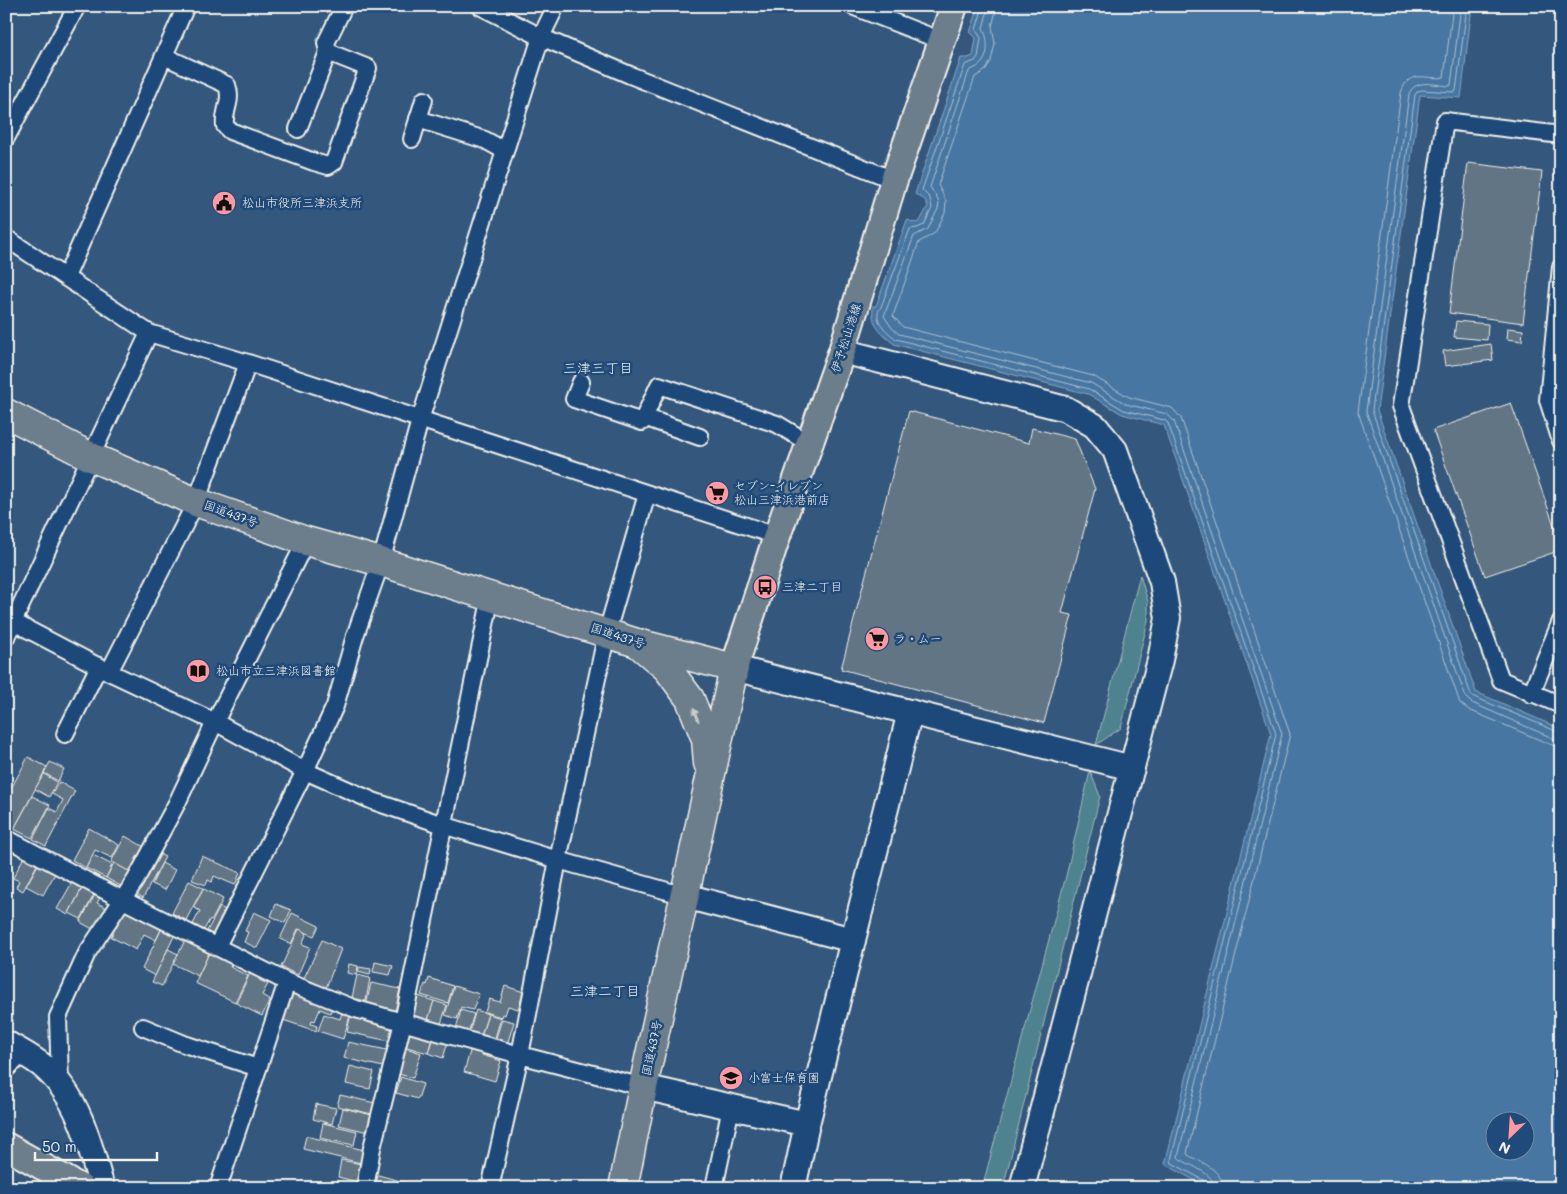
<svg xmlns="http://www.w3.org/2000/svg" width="1567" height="1194" font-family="Mali,'Klee One',sans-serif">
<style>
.green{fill:#4e828e;stroke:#a1babb}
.water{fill:#4776a3;stroke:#8ca7bf;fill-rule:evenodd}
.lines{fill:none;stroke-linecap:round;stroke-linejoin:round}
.shore{stroke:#afc0cc;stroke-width:1}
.building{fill:#627584;stroke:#f4f1e8}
.street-casing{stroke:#f4f1e8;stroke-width:20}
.secondary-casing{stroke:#f4f1e8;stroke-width:28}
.primary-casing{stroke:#f4f1e8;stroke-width:30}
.highway-casing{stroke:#f4f1e8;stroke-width:31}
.street{stroke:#1f4a7a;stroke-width:16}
.secondary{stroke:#1f4a7a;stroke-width:24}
.primary{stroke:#6c7d8b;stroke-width:26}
.highway{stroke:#6c7d8b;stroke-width:28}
.oneway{fill:#cbcecc}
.labels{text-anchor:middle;stroke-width:5;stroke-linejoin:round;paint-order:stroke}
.poi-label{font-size:12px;fill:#f4f1e8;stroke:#1f4a7a;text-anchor:start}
.street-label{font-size:12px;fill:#f4f1e8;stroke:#1f4a7a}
.neighbourhood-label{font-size:14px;fill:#f4f1e8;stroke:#1f4a7a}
</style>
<rect width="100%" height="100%" fill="#33577d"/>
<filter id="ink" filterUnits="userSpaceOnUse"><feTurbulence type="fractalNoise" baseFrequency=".02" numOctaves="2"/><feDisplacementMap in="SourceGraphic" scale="10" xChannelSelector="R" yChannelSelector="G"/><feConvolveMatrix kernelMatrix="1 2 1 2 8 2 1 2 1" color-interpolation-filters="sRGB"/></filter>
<g filter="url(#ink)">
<g class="green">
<path d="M1140,575L1148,602V621L1121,728L1096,745Z"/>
<path d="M1090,771L1100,796L1003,1188H982L1066,876Z"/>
</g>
<path class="water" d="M979,6H1472L1461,98L1420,95L1377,410L1476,692L1561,729V1188H1208L1165,1164L1271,734L1164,425L1122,414L1088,394L894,344C879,332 871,325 873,306H876L907,220L916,223L920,221L928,206L925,200L915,194L961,58H968L973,56L976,38L970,32ZM1494,1122H1524V1152H1494Z"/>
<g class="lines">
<g class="shore">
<path d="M983,6L976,30L981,38L978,57L975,61L965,65L922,190L930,198L932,208L924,225L917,228L910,229L881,307C871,319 887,332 896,339L1089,389L1124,410L1164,420L1168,423L1276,734L1171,1160L1172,1163L1207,1182L1209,1188"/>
<path d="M989,6L983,28C988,38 990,56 980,65C977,67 973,69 969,71L930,187L936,196L939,203L938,209L928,229L914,236L884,316L892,328L899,334L1091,383L1126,404L1167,414L1174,421L1282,734L1178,1157L1180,1159C1191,1166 1214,1173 1215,1188"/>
<path d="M997,6L992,27L995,44L991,61L986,70L975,77L938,185L946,201L945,213L935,233L919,242L893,316L903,327L1093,376L1129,397L1172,408L1181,418L1290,734L1187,1153L1188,1155C1202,1163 1222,1169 1223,1188"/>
<path d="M1453,6L1444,77C1428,81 1409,67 1401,93L1358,412L1460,703L1469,710L1552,745L1561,747"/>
<path d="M1461,6L1451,85L1449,86C1435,85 1415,78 1409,94L1366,411L1466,698L1472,703L1555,739L1561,740"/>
<path d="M1467,6L1456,91L1454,92L1421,90L1417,92L1415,95L1372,410L1471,695L1474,697L1561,733"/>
</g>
</g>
<g class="building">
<path d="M1468,163L1542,172L1523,323L1449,313Z"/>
<path d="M1456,321L1488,324L1487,340L1454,337Z"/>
<path d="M1508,328L1523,330L1522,341L1507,339Z"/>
<path d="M1491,344L1493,360L1445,366L1443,351Z"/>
<path d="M1511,403L1561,545V550L1485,576L1433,430Z"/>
<path d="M909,411L1029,443L1032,428L1075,439L1095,489L1062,613L1072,615L1044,723L841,669Z"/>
<path d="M28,757L47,767L14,829L6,825V798Z"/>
<path d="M50,762L64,769L58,781L44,773Z"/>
<path d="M44,774L57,782L49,797L35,789Z"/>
<path d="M59,782L75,791L46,846L33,839L49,808L57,812L63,800L52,794Z"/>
<path d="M32,796L50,805L32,838L14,829Z"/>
<path d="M89,828L119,845L112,858L95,850L86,868L72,860Z"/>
<path d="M125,836L146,848L132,873L111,862Z"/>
<path d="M155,852L165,857L143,898L134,892Z"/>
<path d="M26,853L39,861L23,891L16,887L19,881L13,878Z"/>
<path d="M93,855L112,865L106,878L86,868Z"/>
<path d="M202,856L240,873L235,885L214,876L212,882L208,880L206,885L192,880Z"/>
<path d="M40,861L57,870L43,895L26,886Z"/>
<path d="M114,863L132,873L124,888L106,878Z"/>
<path d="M162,863L175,870L165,890L152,884Z"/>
<path d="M74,879L84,884L68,915L57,909Z"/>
<path d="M189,881L203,888L186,920L172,913Z"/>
<path d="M84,885L96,891L81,919L69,913Z"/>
<path d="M204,889L223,899L212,920L210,919L204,930L193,924L200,911L193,907Z"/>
<path d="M97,891L102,894L97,903L107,908L103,916L100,933L80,922Z"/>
<path d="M276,904L291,910L285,923L271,916Z"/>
<path d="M126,907L163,925L156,940L144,934L136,950L111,937Z"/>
<path d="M220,907L231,913L218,938L207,931Z"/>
<path d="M254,912L271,920L257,948L244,942L248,932L245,931Z"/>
<path d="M292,913L319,926L314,936L298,929L291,944L280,939Z"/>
<path d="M163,926L176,932L155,976L142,969Z"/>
<path d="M299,929L307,933L302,944L310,947L298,975L281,967Z"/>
<path d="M187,937L211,949L198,976L173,964Z"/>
<path d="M322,940L341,949L326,988L304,978Z"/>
<path d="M168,949L178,954L162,986L152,982Z"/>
<path d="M211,949L234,960L230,967L248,976L235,1002L195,983Z"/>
<path d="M375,962L393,966L390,975L373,972Z"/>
<path d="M349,964L358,966L356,975L347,973Z"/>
<path d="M359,967L371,969L370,975L358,972Z"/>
<path d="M252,969L262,974L259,980L268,984L262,995L270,1000L262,1016L236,1003Z"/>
<path d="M357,975L370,978L366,1001L352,998Z"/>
<path d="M429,978L453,986L448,1003L421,995L425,984L427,985Z"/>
<path d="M371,983L400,989L395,1012L366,1006Z"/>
<path d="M454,986L479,994L473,1010L461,1007L457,1019L445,1015Z"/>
<path d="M505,986L524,992L518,1009L508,1006L505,1015L502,1014L501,1017L485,1012L489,999L500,1002Z"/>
<path d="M287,989L334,1004L330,1013L320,1009L315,1021L312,1020L311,1024L317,1026L316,1031L277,1018Z"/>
<path d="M415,995L434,1001L428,1020L409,1014Z"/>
<path d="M434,1001L447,1005L441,1024L428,1020Z"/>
<path d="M461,1010L474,1014L468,1033L456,1029Z"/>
<path d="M476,1010L488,1014L481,1036L469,1033Z"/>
<path d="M342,1013L350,1016L343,1039L318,1031L324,1014L340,1019Z"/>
<path d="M351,1013L393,1023L389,1041L347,1032Z"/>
<path d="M488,1014L501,1018L494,1041L481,1037Z"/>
<path d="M502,1019L514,1022L507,1045L495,1041Z"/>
<path d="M409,1027L433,1034L428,1053L403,1046Z"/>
<path d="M434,1034L449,1039L443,1058L428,1053Z"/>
<path d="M348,1042L387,1050L383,1067L344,1058Z"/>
<path d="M403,1047L421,1053L413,1078L395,1073Z"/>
<path d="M471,1048L484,1052L482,1055L501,1061L495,1081L464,1072Z"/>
<path d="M350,1066L374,1072L370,1089L346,1084Z"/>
<path d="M401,1077L423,1084L418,1099L396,1093Z"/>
<path d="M340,1095L375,1103L372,1114L337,1106Z"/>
<path d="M316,1104L336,1108L332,1124L313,1119Z"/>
<path d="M343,1108L372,1115L368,1132L339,1125Z"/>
<path d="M323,1123L357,1131L354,1145L320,1138Z"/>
<path d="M306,1136L364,1150L361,1163L303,1149Z"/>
<path d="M341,1160L361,1164L357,1182L338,1177Z"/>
<path d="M378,1175L426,1188H375Z"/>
</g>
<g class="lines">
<g class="street-casing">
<g id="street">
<path d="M480,6L541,37L630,75L894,180"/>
<path d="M852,6L942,41"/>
<path d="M164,56L227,85C233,102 223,110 225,126L230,131L314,162L328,166L334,162L368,68L328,52"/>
<path d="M418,119L485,140L505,151"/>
<path d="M298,129L328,52L326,43L344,6"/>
<path d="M1561,135L1445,121L1401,406L1501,680L1561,705"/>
<path d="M6,138L77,6"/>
<path d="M412,139L424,100"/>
<path d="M6,238L149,333L248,363L777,536"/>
<path d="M1561,267L1548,400L1561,441"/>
<path d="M66,277L186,6"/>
<path d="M581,382L574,399L642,422L659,385L777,424L810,444"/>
<path d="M644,417L700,437"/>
<path d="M6,618L109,672L215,722L305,771L373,801L443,825L558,860L685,896"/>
<path d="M6,637L149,333"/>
<path d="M109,672L196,502L248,363"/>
<path d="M1531,694L1561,621"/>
<path d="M65,734L99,666"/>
<path d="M6,838L123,900L287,982L356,1009L520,1055L643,1087"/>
<path d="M217,946L305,771L335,706L355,636L381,562L420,420L541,37L556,6"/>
<path d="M143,1027L184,1044L258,1068"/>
<path d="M6,1069L23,1054"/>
<path d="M60,1083L58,1017L87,953L135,881L177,803L215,722L306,541"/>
<path d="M218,1188L287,982"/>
<path d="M365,1188L372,1148L403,1022L491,596"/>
<path d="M490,1188L520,1055L558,860L607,632L647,494"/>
<path d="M714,1188L731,1107"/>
</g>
</g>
<g class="secondary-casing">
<g id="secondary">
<path d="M842,351L1066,409L1095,426L1115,450L1162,582L1168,618L1160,660L1022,1188"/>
<path d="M734,668L1132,768"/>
<path d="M685,896L853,940"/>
<path d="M6,1043C19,1051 34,1058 45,1068C79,1098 90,1145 102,1188"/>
<path d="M643,1087L807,1124"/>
<path d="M793,1188L807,1124L910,712"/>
</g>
</g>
<g class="primary-casing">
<g id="primary">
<path d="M734,668L777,536L842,351L894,180L954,6"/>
<path d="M6,1146L81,1188"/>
</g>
</g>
<g class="highway-casing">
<g id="highway">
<path d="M6,413L91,457L196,502L306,541L381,562L637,643L734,668L643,1087L623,1188"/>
<path d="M641,646L667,668L690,699L706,739L708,763"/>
</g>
</g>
<use href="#street" class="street"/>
<use href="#secondary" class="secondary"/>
<use href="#primary" class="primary"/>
<use href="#highway" class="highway"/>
</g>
<defs><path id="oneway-solid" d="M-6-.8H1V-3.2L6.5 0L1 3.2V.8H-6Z" transform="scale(1.25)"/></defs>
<use class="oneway" href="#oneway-solid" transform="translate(696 715) rotate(-112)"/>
</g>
<defs>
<g id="civic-disc" transform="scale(1.25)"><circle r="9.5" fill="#ff9aa2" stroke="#1f4a7a"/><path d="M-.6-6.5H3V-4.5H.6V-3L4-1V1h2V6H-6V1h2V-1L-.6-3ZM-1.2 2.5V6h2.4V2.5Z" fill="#111"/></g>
<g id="supermarket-disc" transform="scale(1.25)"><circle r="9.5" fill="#ff9aa2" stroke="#1f4a7a"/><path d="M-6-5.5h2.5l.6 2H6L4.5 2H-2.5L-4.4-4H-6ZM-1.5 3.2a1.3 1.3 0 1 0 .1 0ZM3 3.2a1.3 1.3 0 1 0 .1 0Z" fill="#111"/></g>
<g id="bus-disc" transform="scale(1.25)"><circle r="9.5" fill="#ff9aa2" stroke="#1f4a7a"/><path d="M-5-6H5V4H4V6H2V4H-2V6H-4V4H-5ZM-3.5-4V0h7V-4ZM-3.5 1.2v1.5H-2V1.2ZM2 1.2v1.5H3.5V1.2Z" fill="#111"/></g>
<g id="library-disc" transform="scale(1.25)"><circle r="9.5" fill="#ff9aa2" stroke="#1f4a7a"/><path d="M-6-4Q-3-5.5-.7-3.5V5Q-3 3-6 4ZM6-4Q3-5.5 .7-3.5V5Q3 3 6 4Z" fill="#111"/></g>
<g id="school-disc" transform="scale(1.25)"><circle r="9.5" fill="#ff9aa2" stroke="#1f4a7a"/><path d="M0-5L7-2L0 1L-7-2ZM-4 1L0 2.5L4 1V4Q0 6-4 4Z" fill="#111"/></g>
</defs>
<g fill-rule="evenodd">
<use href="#civic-disc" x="224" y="203"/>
<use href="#supermarket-disc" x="717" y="493"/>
<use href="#bus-disc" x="765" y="587"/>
<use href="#supermarket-disc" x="877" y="639"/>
<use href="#library-disc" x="198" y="671"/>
<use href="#school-disc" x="731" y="1078"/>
</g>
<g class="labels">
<g class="poi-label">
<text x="242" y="207">松山市役所三津浜支所</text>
<text x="734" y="490">セブン-イレブン<tspan x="734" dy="14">松山三津浜港前店</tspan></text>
<text x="782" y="591">三津二丁目</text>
<text x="894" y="643">ラ・ムー</text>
<text x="216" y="675">松山市立三津浜図書館</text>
<text x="748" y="1082">小富士保育園</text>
</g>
<g class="street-label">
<text transform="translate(846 338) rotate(-72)" y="4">伊予松山港線</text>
<text transform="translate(231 514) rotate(20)" y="4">国道437号</text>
<text transform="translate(618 636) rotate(18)" y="4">国道437号</text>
<text transform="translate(652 1048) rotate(-78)" y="4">国道437号</text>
</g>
<g class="neighbourhood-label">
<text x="598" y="373">三津三丁目</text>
<text x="605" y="996">三津二丁目</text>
</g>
</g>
<rect width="1567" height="1194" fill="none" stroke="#1f4a7a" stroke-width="25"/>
<rect x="12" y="12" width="1542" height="1169" fill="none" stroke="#f4f1e8" stroke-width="2" filter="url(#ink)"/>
<g transform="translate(1510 1136) rotate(205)"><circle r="24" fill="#1f4a7a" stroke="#748da6"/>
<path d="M0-4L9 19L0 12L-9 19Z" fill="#ff9aa2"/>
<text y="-8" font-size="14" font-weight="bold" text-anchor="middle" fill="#f4f1e8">N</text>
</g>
<path d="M35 1152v8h122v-8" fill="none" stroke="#f4f1e8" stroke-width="2.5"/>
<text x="42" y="1152" font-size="15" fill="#f4f1e8" stroke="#1f4a7a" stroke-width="4" paint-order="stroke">50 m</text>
</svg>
